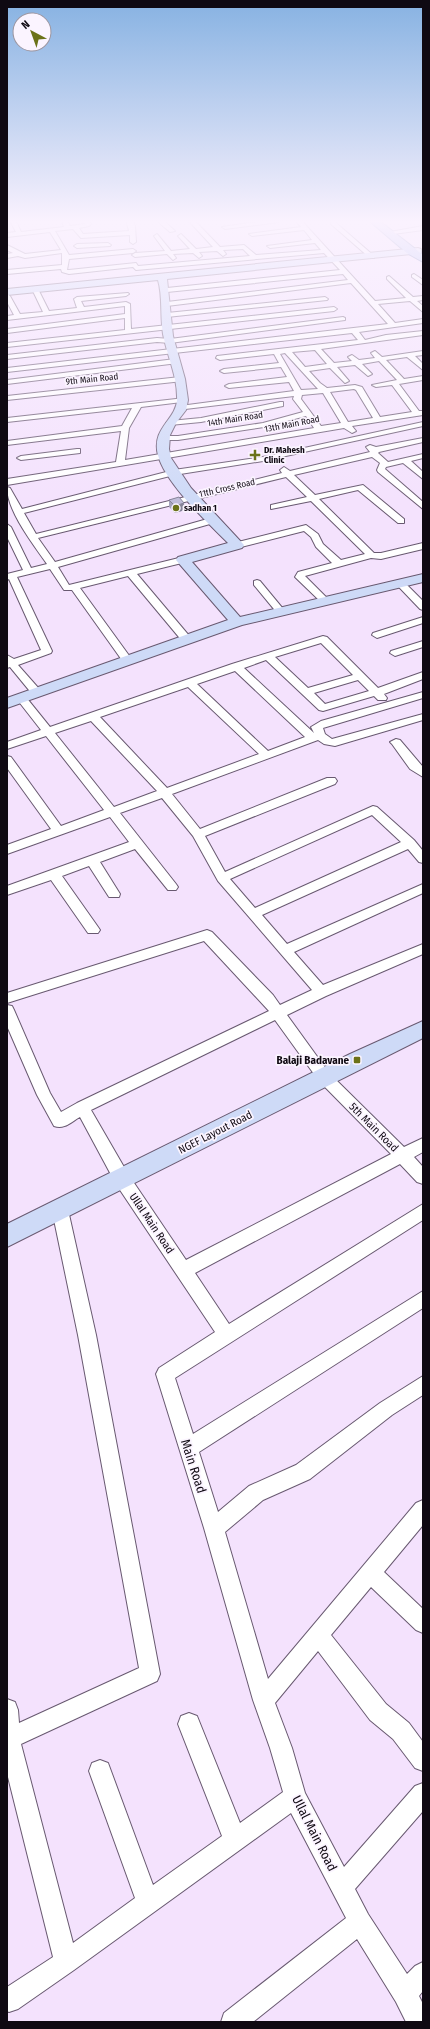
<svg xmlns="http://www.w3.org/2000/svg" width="430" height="2029" font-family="'Fira Sans Condensed',sans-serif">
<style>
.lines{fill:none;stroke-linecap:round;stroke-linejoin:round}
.street-casing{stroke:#685970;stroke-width:2}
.secondary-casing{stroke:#685970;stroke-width:2}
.primary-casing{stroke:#415a9a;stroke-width:2}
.street{fill:#fff;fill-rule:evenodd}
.secondary{fill:#cedaf7;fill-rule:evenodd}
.primary{fill:#9db6ef;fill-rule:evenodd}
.wall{fill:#a4a2bb}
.shaded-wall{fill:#868498}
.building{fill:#bfbcd9;stroke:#868498}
.poi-dot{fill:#6b7219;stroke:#fbf4ff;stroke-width:1.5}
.labels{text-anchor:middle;stroke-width:3.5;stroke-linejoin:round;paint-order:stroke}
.far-street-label{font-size:9px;fill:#0f0912;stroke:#fbf4ff}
.far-poi-label{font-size:9px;font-weight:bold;fill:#0f0912;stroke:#fbf4ff;text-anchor:start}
.poi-label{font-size:11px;font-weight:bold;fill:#0f0912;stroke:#fbf4ff;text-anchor:end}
.street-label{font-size:11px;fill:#0f0912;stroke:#fbf4ff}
.near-street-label{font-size:13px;fill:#0f0912;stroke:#fbf4ff}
</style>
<rect width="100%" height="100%" fill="#f4e2fd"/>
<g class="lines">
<g class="street-casing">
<g id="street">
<path d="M9,219H15L21,232L64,227L61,219H67L70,226L85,224L82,219H88L91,224L89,226L79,228L83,234L129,231L126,219H132L135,226L136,242L133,244L130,242V235L81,238L73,229L55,231L69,255L133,249L136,251L133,253L69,259L67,270H69L136,263L138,266L250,256L243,249L223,250L226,254L223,256L217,251L199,252L202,256L199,258L193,253L173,254L176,258L173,260L167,254L135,257L132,255L135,253L165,251L154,236L157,234L171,251L190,249L178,236L181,234L196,249L213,247L187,219H193L220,247L244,245L256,255L321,250L315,243L270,248L267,246L312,240L304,230L252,236L249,234L301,227L294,219H300L375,301L406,298L387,279V277L389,276L413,297L423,296V300L417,301L423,306V312L410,301L378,304L395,323L423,319V323L359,332L365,340L386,335L423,331V335L321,349L334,363L352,361L348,357L352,355L359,360L375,358L371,353L375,351L382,357L423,351V355L415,356L423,364V370L407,357L386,360L404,379L423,376V380L399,384L419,411H423V415L352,426L356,431L352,433L344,428L7,485V479L116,462L121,431L7,445V441L122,426L132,408L7,422V418L185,398L186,400L182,402L141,407L129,428L125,460L314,428L306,416L264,427L178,440H164L160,438L164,436H178L263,423L303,412L293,399L294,396L177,410L176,408L180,406L294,391L289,382L229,388L225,386L229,384L287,377L281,367L224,373L220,371L224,369L279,363L274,354L220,360L216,358L217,356L358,340L352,333L7,372V368L388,324L351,283L167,306L164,304L167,302L348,280L343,274L167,292L164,290L167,288L340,270L324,253L136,270L133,267L69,274L62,272L61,269L7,274V270L62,265V253L25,258L18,256L7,258V254L13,253L7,250V245L25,254L61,250L50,232L7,237V233L16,232ZM315,350L327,364L305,367L292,352ZM285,353L318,389L301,390L280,354ZM379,361L397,380L372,385L376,387L392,385L412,412L380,417L362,387L355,385L327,388L320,383L309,371L330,368L345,383L349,381L337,367L355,365L368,376L372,374L362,364ZM354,389L356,390L373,418L348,422L330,392ZM323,393L341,423L321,426L301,399L302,395Z"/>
<path d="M95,219H112L109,221Z"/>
<path d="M155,219H162L175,231L170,232Z"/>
<path d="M277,219L279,222L225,229L222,227Z"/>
<path d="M331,222H335L374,256V258H370L331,224Z"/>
<path d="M423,226V230L393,234L390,232Z"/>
<path d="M108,243L111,245L110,246L77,248L74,246L77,244Z"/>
<path d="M414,274L423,280V285L412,277V275Z"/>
<path d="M35,287L38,289L49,311L77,308L74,299L77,297L128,293L129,294L126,296L81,301L84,307L126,302L130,304L131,329L334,307L337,309L334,311L7,347V343L125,330V318L7,333V329L125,314V306L7,320V316L14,315L7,302V294L10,296L20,314L43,312L32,289Z"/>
<path d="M325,297L328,299L327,300L167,317L164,315L167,313Z"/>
<path d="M343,317L345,318V320L170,343L157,342L7,359V355L157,338L170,339Z"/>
<path d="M175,359H178V363L7,384V380Z"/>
<path d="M180,377L184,379L183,381L7,400V396Z"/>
<path d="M280,402H283V406L201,422L170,425L166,423L170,421L201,418Z"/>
<path d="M423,422V426L263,461L174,475L24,513L36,534L282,473L280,470L284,467L290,471L370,452L366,447L370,445L376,447L423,438V442L379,452L378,453L388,462L423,454V458L411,461L423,472V479L403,463L386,467L385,469L423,502V509L378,472L377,470L380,463L372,457L294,475L315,495L363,485L404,519V523H398L358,490L319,499L374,553H381L423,543V549L381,559L371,558L305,576L330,601L328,603H322L295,577L298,572L332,563L316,547L311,537L304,531L237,548L232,545L234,543L306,525L318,534L323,544L341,560L365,554L311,501L271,509V505L307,497L286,477L38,538L55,562L211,518H217L218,520L217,522L58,567L69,585L183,557L186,558V562L137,574L191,638L192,640L191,642H183L128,576L80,588L133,661L128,664L124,663L72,590H64L50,569L17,577L52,651L51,653L18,665L41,691L42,693L41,695H33L10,667L7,668V655L14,659L41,650L9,579L7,580V574L23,570L7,537V524L11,527L31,568L47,564C33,544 7,511 7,487L10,488L22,509L174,470L263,457Z"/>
<path d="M77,449H80V453L21,460L17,458L21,456Z"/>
<path d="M257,580L260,581L284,610L286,612L284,614H278L254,585V581Z"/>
<path d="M400,580L403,581L423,601V610L420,609L397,585L395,583Z"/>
<path d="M423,617V623L377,638L372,635L373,633Z"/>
<path d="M323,636L327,637L378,688L423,672V679L384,694L387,698L386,700H378L374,696L323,711L319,710L266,660L244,668L314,733L311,727L321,721L423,692V698L323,728L325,734L332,739L423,714V720L335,746L324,744L318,740L172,794L200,829L327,778H335L337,781L335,784L205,836L225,872L373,806L377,807L414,840L423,851V863L419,862L408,849L262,915L287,944L423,884V893L294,952L323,985L423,944V954L326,996L287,1015L329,1073L404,1147L423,1138V1152L414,1157L423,1167V1184L417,1182L400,1164L195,1273L229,1324L423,1204V1220L175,1378L193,1434L423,1291V1308L199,1452L218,1512L249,1486L296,1465L380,1403L423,1376V1395L392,1415L310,1479L263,1500L225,1532L268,1679L416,1503L423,1500V1525L384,1572L423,1609V1633L416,1630L371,1587L331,1635L386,1704L409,1723L423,1742V1771L415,1768L393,1739L370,1720L318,1651L275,1703L292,1748L305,1793L344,1867L415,1786L423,1783V1811L355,1889L368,1914L407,1974L415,1966L423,1962V1991L419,1996L423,2004V2022H406L396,2002L357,1939L253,2022H221L224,2013L346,1918L291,1813L74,1970L18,2009L9,2012L7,2011V1987L53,1957L7,1773V1699L15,1702L18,1710L19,1723L139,1668L78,1335L52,1210L54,1205L60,1203L66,1205L68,1210L96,1335L160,1674L157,1681L21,1744L73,1943L135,1898L89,1771L92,1763L100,1760L108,1763L153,1885L222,1836L178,1724L181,1716L189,1713L197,1716L240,1823L283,1792L270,1748L253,1700L204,1528L156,1374L159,1368L215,1332L116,1184L80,1117C71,1122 64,1130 54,1126L37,1095L7,1026V1005L12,1006L14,1010L50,1093L61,1112L77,1103L269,1011L204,941L7,1003V993L207,930L212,932L273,995L280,1005L312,990L218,881L193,836L162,798L120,813L176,884L178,887L176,890H168L135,849L100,862L120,894L119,897H109L89,866L62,876L98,927L100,930L98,933H88L51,880L7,895V886L129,842L110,817L7,854V845L51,829L7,768V756L11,757L61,826L104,810L46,736L7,749V742L41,730L16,698L21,695L25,696L50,727L232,664ZM321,643L353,675L308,688L275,657ZM235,671L305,737L268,751L197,684ZM358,680L369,691L325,704L314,693ZM188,687L259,754L167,788L100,717ZM91,721L157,791L114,807L55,733ZM372,815L401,842L255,908L230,879ZM275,1020L319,1081L391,1154L186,1260L128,1174L91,1110Z"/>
<path d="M423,641V647L395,656L390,653L391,651Z"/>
<path d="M396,739L400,740L423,767V777L410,769L392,744L390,742Z"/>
</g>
</g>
<g class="secondary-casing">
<g id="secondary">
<path d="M418,248L421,249V253L167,279L173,336L185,379L188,400L186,410L176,423L170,435L169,449L171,458L191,488L244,545L242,548L192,562L240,617L423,574V582L242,625L7,708V698L228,620L176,560L178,557L228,543C208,523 165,483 158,455C151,428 176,420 177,400C178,377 167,356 163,334C160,316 163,297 158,280L7,295V289Z"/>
<path d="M423,1021V1038L7,1247V1224L350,1054Z"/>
</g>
</g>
<g class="primary-casing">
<path id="primary" d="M367,219H377L423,255V262L407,253Z"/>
</g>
<use href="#street" class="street"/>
<use href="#secondary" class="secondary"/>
<use href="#primary" class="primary"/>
</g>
<path class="wall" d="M169,500L185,510L175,513L169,507Z"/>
<path class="shaded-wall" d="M184,503L185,510L175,513V506Z"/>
<path class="building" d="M179,497L184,503L175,506L169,500Z"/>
<linearGradient id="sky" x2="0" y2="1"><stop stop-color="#87b2e2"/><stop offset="0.44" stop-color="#faf2fe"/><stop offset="1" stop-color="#faf2fe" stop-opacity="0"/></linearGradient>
<rect width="430" height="503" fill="url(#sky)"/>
<g class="poi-dot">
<path d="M253 449h4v4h4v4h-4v4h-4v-4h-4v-4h4z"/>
<circle cx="176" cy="508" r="4"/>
<rect x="353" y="1056" width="8" height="8" rx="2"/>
</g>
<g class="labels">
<g class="far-street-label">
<text transform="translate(92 379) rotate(-6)" y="3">9th Main Road</text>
<text transform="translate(235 419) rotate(-9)" y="3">14th Main Road</text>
<text transform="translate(292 424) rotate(-11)" y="3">13th Main Road</text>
<text transform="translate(227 488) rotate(-13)" y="3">11th Cross Road</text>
</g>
<g class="far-poi-label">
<text x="264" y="453">Dr. Mahesh<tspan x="264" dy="10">Clinic</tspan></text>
<text x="184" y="511">sadhan 1</text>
</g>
<g class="poi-label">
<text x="349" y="1064">Balaji Badavane</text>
</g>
<g class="street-label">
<text transform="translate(374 1127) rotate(45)" y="4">5th Main Road</text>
<text transform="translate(215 1132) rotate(-27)" y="4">NGEF Layout Road</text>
<text transform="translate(152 1223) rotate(56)" y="4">Ullal Main Road</text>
</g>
<g class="near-street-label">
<text transform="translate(194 1466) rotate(72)" y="5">Main Road</text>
<text transform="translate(315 1833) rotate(63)" y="5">Ullal Main Road</text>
</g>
</g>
<rect width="430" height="2029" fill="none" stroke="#0f0912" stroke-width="16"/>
<g transform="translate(32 32) rotate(319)"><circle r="19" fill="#fbf4ff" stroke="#9d96a0"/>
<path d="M0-3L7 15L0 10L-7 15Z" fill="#6b7219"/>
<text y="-6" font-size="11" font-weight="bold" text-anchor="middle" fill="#0f0912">N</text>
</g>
</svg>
